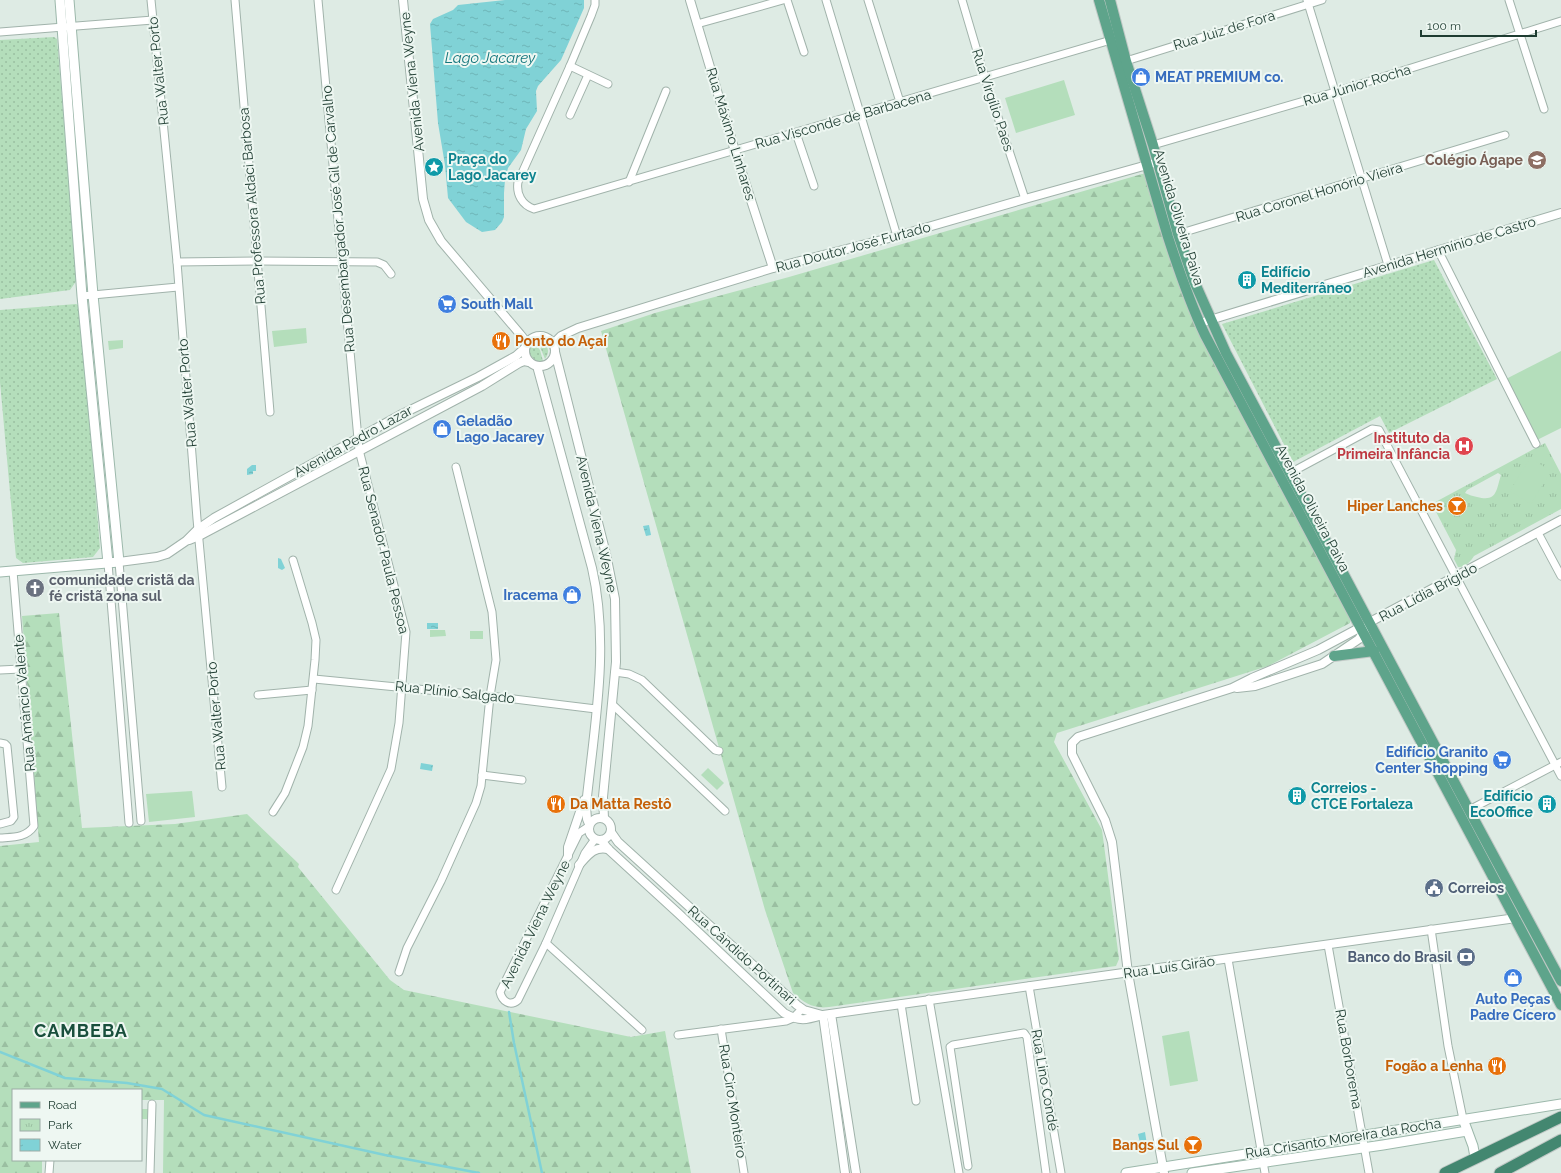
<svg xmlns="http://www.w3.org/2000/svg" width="1561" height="1173" font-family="Raleway,sans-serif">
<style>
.grass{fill:url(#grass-dots)}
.forest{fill:url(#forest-firs)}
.park{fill:url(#park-tufts);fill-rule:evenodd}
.pitch{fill:#b4debb}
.water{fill:url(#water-ripples)}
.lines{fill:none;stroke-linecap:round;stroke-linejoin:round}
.stream{stroke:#80d2d6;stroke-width:2.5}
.minor-casing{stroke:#a1b3ab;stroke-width:9}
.tertiary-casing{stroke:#a1b3ab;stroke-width:10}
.secondary-casing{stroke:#9cb8ab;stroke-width:11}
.primary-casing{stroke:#c0c8c5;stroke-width:12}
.trunk-casing{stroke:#c0c8c5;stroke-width:13}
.minor{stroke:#fff;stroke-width:7}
.tertiary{stroke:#fff;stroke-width:8}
.secondary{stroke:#fff;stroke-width:9}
.primary{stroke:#5ea48b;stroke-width:10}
.trunk{stroke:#438770;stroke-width:11}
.labels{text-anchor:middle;stroke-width:4;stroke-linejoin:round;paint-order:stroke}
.street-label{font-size:14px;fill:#1e3c31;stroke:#eef7f2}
.shop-label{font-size:14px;font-weight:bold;fill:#366cbe;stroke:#eef7f2;text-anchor:start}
.culture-label{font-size:14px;font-weight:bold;fill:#0d838f;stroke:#eef7f2;text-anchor:start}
.education-label{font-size:14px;font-weight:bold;fill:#785e54;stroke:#eef7f2;text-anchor:end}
.food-label{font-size:14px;font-weight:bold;fill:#c56008;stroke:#eef7f2;text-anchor:end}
.health-label{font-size:14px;font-weight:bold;fill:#be3a42;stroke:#eef7f2;text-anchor:end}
.worship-label{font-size:14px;font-weight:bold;fill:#5b616d;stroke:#eef7f2;text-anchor:start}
.service-label{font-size:14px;font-weight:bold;fill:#4e5e75;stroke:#eef7f2;text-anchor:start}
.water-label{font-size:15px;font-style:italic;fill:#14767c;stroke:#eef7f2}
.district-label{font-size:18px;font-weight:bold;letter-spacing:1px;fill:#194f3c;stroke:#eef7f2}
</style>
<defs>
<pattern id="grass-dots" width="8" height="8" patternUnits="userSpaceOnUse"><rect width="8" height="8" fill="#b4debb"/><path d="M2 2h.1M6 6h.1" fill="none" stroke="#9abfa1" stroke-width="1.8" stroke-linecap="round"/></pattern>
<pattern id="forest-firs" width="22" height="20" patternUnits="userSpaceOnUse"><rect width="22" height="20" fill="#b4debb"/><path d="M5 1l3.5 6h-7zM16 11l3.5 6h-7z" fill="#9abfa1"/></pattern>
<pattern id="park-tufts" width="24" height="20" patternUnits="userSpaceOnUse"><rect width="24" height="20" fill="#b4debb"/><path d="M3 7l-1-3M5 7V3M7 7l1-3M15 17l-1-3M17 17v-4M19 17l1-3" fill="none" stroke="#9abfa1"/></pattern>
<pattern id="water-ripples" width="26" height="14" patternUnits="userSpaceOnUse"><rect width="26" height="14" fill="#80d2d6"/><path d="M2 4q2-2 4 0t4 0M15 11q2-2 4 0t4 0" fill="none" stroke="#6eb5b8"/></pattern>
</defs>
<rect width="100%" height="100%" fill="#deebe4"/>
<g class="grass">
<path d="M54,37L57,39L77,280L70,290L0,299V40Z"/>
<path d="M1434,260L1497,379L1389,433L1380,416L1293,462L1222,324Z"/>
<path d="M76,304L80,306L100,548L93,557L23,563L16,558L0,382V310Z"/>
<path d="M538,342C548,344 551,351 545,359Z"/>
<path d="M534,343L540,350L543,361H536L530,355L529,349Z"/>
</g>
<g class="forest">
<path d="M1142,174H1144L1175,275L1203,341L1350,619V623L1268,666L1057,733L1054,742L1102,830L1119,959L1116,966L829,1007C813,1009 805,1003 793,993L765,910L601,331L655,313L789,277Z"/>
<path d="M59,613L82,828L175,824L247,814L299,864L298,867L390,980L404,990L631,1037L665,1031L691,1173H163L164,1100H141V1090H13V1160H42V1173H0V846L39,842L22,616Z"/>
</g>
<path class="park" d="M1545,443L1561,474V509L1474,556C1471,561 1465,568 1458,567L1454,559L1456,550L1434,508L1428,506ZM1498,473L1501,475C1496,491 1497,502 1477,497C1473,496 1469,495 1465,493L1467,490Z"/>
<g class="pitch">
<path d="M1064,80L1075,115L1016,133L1005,98Z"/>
<path d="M306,328L307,343L274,347L272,331Z"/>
<path d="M123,340V348L109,350L108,341Z"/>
<path d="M1561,351V428L1535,441L1504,380Z"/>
<path d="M1530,458L1551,471L1531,504L1510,491Z"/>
<path d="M430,630H445L446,636L430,637Z"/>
<rect x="470" y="631" width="13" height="8"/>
<path d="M708,768L724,783L717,790L701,775Z"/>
<path d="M192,791L195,817L149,822L146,794Z"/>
<path d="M1189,1031L1198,1081L1170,1086L1162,1036Z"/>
<path d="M141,1109H148L149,1119H141Z"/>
</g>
<g class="water">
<path d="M505,0H584V8L561,60L538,86L536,91L537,111L526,129L521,150L508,168L505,180L504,193V217L502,222L495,230L482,232L466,222L448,198L445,165L438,123L430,24L433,19L453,10L458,5Z"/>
<path d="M252,465H256V471H253V474L247,475V469Z"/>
<path d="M649,525L651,535L646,536L643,526Z"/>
<path d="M278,558L281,559L285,568L282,570L278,568Z"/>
<rect x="427" y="623" width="11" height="6"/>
<path d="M421,763L433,765L432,771L420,769Z"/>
<path d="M1145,1132L1147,1145L1141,1147L1138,1134Z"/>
</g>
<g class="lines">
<g class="stream">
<path d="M509,1012L514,1043L542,1173"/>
<path d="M0,1052L65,1078L127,1083L162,1089L204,1115L385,1155L479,1173"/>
</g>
<g class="minor-casing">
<g id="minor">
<path d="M151,0L177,262L197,519L222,787"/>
<path d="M235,0L270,412"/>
<path d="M318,0L359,450L406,632L399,723L391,769L336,890"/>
<path d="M595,0V5L591,16L570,66L518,182C516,194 522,205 534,209L1111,40"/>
<path d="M787,0L804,52"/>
<path d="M826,0L897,236"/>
<path d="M868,0L900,102"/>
<path d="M962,0L985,78L1025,199"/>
<path d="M1307,0L1388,265"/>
<path d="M1509,0L1544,109"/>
<path d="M697,24L783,0"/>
<path d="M0,32L153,20"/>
<path d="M1126,61L1322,0"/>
<path d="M570,66L608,84"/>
<path d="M570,115L588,75"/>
<path d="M796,133L814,186"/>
<path d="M1153,145L1335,92L1561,21"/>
<path d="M629,182L666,91"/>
<path d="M1178,234L1505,135"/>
<path d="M1438,250L1536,444"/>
<path d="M177,262L257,261L377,262L384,265L391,274"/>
<path d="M82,296L178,287"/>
<path d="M1290,473L1372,429L1379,430L1561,776"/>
<path d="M1538,533L1561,576"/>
<path d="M119,562L141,821"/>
<path d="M108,563L129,823"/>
<path d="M0,670L21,669"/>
<path d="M615,672L629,674L642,680L715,750L719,751"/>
<path d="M314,679L490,696L596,709"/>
<path d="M258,695L312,690"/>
<path d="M613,705L725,811"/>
<path d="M0,743L5,744L7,746L14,817L11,821L0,824"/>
<path d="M482,775L522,780"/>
<path d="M1469,810L1561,762"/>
<path d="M273,812L285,793L303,747L308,726L315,660L316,640L312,623L293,560"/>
<path d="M588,827L579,833L500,992C502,1001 510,1007 518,1000L546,943L585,853L595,839"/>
<path d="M0,838C13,837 26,838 34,826L13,571"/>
<path d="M1431,929L1448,1046L1463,1119"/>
<path d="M546,943L642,1030"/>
<path d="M1328,945L1369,1173"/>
<path d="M1228,959L1265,1173"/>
<path d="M399,972L407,948L441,881L476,803L481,786L490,696L496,660L492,612L456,467"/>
<path d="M1029,986L1061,1173"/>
<path d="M929,999L959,1173"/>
<path d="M901,1004L916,1101"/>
<path d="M721,1029L744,1173"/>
<path d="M678,1035L786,1021L793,1018L802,1009"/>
<path d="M968,1166L950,1047L953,1045L1024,1033L1027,1037L1046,1173"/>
<path d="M49,1173L50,1160"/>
<path d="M150,1173L152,1104"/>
</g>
</g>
<g class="tertiary-casing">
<g id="tertiary">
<path d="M403,0L423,199L429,220L441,241L520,334L524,339L526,344"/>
<path d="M690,0L735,151L773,268"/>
<path d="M1200,323L1561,213"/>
<circle cx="540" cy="351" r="15"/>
<path d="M553,344L561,336L578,328L773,268L897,236L1025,199L1158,162"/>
<path d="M555,352L606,554L615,599L616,662L603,797L604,818"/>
<path d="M537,366L592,568C610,646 594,728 586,806L587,819L589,824"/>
<path d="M189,540L199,536L482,386L519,363L524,361L529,362"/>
<path d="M119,562L157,557L167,554L186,541L198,529L214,518L402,414L478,377L516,356L525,348"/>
<path d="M1237,688L1255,686L1322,664L1359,639L1370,622L1561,520"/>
<circle cx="600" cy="829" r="11"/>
<path d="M611,832L618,842L797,1005L804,1010L822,1015"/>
<path d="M601,840L608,849L679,914L784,1013C800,1022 806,1020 823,1015L1516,918"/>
<path d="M568,856V847L584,800"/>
<path d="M579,865C588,855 594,846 608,849"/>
<path d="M831,1014L856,1173"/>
<path d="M823,1015L845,1173"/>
<path d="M1164,1173L1128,973L1112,842L1105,820L1072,754V743L1078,737L1232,688L1252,678L1318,650L1361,627"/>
</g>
</g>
<g class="secondary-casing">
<g id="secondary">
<path d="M60,0L82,296L108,563"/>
<path d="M0,572L119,562L93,295L69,0"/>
<path d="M1463,1119L1473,1146L1475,1157"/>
<path d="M1126,1173L1561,1104"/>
<path d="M1192,1173L1383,1145L1467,1131"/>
</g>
</g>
<g class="primary-casing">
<g id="primary">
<path d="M1099,0L1168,237C1179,271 1190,303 1205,335L1561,1005"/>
<path d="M1110,0L1126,61L1153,145L1178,234L1194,281L1226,353L1469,810L1561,981"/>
<path d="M1334,656L1374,651"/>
</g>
</g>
<g class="trunk-casing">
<g id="trunk">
<path d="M1445,1173L1561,1117"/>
<path d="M1500,1173L1561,1140"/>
</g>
</g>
<use href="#minor" class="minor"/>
<use href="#tertiary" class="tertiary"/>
<use href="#secondary" class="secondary"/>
<use href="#primary" class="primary"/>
<use href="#trunk" class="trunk"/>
</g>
<defs>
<g id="shop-disc" transform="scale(1)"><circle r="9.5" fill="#3f7fe0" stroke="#eef7f2"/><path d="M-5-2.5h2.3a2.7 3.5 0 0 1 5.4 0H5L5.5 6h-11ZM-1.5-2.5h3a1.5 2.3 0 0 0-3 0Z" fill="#fff"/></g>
<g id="school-disc" transform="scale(1)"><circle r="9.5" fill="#8d6e63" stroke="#eef7f2"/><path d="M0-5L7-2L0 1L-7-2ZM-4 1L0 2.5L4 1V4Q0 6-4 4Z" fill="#fff"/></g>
<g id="sight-disc" transform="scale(1)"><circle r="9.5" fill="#0f9aa8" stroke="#eef7f2"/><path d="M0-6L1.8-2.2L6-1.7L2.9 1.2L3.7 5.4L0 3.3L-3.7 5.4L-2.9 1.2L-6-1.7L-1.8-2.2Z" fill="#fff"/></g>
<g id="building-disc" transform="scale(1)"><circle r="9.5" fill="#0f9aa8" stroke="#eef7f2"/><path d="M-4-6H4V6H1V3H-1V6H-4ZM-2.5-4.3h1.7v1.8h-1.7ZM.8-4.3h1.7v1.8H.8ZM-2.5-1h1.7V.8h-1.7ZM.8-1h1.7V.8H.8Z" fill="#fff"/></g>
<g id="supermarket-disc" transform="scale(1)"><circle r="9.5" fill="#3f7fe0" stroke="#eef7f2"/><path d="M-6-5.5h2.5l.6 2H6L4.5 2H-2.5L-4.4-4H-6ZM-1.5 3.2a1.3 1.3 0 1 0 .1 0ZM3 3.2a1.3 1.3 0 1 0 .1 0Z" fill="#fff"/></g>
<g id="restaurant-disc" transform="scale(1)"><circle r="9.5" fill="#e8710a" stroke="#eef7f2"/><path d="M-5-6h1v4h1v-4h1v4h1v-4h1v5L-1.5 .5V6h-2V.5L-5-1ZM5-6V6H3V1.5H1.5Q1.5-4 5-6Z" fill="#fff"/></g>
<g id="hospital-disc" transform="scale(1)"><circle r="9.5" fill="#e0444e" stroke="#eef7f2"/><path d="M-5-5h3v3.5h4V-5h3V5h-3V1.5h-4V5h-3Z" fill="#fff"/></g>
<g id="bar-disc" transform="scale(1)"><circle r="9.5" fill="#e8710a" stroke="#eef7f2"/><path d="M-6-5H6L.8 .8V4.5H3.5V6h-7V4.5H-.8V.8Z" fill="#fff"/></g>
<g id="church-disc" transform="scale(1)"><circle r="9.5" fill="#6b7280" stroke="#eef7f2"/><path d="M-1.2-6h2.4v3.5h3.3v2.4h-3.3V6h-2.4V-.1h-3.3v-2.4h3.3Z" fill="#fff"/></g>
<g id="civic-disc" transform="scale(1)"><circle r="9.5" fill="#5c6f8a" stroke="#eef7f2"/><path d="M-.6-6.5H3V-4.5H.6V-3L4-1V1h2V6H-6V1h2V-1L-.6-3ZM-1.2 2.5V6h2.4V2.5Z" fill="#fff"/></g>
<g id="bank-disc" transform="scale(1)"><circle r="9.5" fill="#5c6f8a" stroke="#eef7f2"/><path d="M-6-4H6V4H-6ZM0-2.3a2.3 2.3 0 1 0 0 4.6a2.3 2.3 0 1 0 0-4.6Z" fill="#fff"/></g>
</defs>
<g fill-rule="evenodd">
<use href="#shop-disc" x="1141" y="77"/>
<use href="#school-disc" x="1537" y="160"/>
<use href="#sight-disc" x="434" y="167"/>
<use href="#building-disc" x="1247" y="280"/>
<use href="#supermarket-disc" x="447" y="304"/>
<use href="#restaurant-disc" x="501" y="341"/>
<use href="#shop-disc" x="442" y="429"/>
<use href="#hospital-disc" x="1464" y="446"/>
<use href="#bar-disc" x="1457" y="506"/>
<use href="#church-disc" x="35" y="588"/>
<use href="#shop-disc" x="572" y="595"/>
<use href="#supermarket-disc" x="1502" y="760"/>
<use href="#building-disc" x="1297" y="796"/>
<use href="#restaurant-disc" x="556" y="804"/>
<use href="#building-disc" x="1547" y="804"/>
<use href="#civic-disc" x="1434" y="888"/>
<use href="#bank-disc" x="1466" y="957"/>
<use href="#shop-disc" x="1513" y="978"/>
<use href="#restaurant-disc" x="1497" y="1066"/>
<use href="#bar-disc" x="1193" y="1145"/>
</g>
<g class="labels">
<g class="street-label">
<text transform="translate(1224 30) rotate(-17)" y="5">Rua Juiz de Fora</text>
<text transform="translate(158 71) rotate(-96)" y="5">Rua Walter Porto</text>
<text transform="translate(412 82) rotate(-96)" y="5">Avenida Viena Weyne</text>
<text transform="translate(1357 85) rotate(-17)" y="5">Rua Júnior Rocha</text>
<text transform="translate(993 100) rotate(72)" y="5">Rua Virgílio Paes</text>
<text transform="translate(843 119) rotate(-16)" y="5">Rua Visconde de Barbacena</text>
<text transform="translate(731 134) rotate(73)" y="5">Rua Máximo Linhares</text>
<text transform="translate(1319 192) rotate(-17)" y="5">Rua Coronel Honório Vieira</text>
<text transform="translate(252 206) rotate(-95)" y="5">Rua Professora Aldaci Barbosa</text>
<text transform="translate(1179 217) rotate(73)" y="5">Avenida Oliveira Paiva</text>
<text transform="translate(338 219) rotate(-95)" y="5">Rua Desembargador José Gil de Carvalho</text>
<text transform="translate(853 247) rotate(-15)" y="5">Rua Doutor José Furtado</text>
<text transform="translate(1449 247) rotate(-17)" y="5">Avenida Hermínio de Castro</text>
<text transform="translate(187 393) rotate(-95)" y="5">Rua Walter Porto</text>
<text transform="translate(353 441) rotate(-29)" y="5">Avenida Pedro Lazar</text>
<text transform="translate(1313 508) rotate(62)" y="5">Avenida Oliveira Paiva</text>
<text transform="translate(597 524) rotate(77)" y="5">Avenida Viena Weyne</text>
<text transform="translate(384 550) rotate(76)" y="5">Rua Senador Paula Pessoa</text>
<text transform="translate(1428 592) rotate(-28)" y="5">Rua Lídia Brígido</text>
<text transform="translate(455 692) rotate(6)" y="5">Rua Plínio Salgado</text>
<text transform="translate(24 703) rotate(-95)" y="5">Rua Amâncio Valente</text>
<text transform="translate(216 716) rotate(-95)" y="5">Rua Walter Porto</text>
<text transform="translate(535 924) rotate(-64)" y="5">Avenida Viena Weyne</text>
<text transform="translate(742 955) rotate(42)" y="5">Rua Cândido Portinari</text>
<text transform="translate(1169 967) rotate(-8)" y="5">Rua Luís Girão</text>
<text transform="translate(1349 1059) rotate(80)" y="5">Rua Borborema</text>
<text transform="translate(1045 1080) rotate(80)" y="5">Rua Lino Condé</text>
<text transform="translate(733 1101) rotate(81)" y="5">Rua Ciro Monteiro</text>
<text transform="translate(1343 1138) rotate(-9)" y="5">Rua Crisanto Moreira da Rocha</text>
</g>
<g class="shop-label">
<text x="1155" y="82">MEAT PREMIUM co.</text>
<text x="461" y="309">South Mall</text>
<text x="456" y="426">Geladão<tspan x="456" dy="16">Lago Jacarey</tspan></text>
<text x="558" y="600" text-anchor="end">Iracema</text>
<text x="1488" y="757" text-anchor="end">Edifício Granito<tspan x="1488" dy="16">Center Shopping</tspan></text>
<text x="1513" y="1004" text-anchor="middle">Auto Peças<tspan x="1513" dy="16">Padre Cícero</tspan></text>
</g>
<g class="culture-label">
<text x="448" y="164">Praça do<tspan x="448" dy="16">Lago Jacarey</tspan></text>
<text x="1261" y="277">Edifício<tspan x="1261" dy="16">Mediterrâneo</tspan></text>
<text x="1311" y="793">Correios -<tspan x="1311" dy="16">CTCE Fortaleza</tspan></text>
<text x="1533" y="801" text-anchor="end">Edifício<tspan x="1533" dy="16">EcoOffice</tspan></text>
</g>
<g class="education-label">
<text x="1523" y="165">Colégio Ágape</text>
</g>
<g class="food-label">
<text x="515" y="346" text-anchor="start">Ponto do Açaí</text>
<text x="1443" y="511">Hiper Lanches</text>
<text x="570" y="809" text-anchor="start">Da Matta Restô</text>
<text x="1483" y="1071">Fogão a Lenha</text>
<text x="1179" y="1150">Bangs Sul</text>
</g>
<g class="health-label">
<text x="1450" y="443">Instituto da<tspan x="1450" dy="16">Primeira Infância</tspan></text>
</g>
<g class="worship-label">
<text x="49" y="585">comunidade cristã da<tspan x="49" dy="16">fé cristã zona sul</tspan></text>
</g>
<g class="service-label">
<text x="1448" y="893">Correios</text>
<text x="1452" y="962" text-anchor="end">Banco do Brasil</text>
</g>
<g class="water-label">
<text x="490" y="63">Lago Jacarey</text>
</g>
<g class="district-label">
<text x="81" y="1037">CAMBEBA</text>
</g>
</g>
<rect x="12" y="1089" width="130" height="72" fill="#eef7f2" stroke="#9baca5"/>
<rect x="20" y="1102" width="20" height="6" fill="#5ea48b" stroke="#9baca5"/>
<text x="48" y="1109" font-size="12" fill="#1e3c31">Road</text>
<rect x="20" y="1119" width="20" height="12" fill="url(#park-tufts)" stroke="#9baca5"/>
<text x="48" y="1129" font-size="12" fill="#1e3c31">Park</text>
<rect x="20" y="1139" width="20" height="12" fill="url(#water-ripples)" stroke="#9baca5"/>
<text x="48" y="1149" font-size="12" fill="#1e3c31">Water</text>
<path d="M1421 30v6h115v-6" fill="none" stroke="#1e3c31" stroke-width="2"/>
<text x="1427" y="30" font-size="12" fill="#1e3c31" stroke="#eef7f2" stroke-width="3" paint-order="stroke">100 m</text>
</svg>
